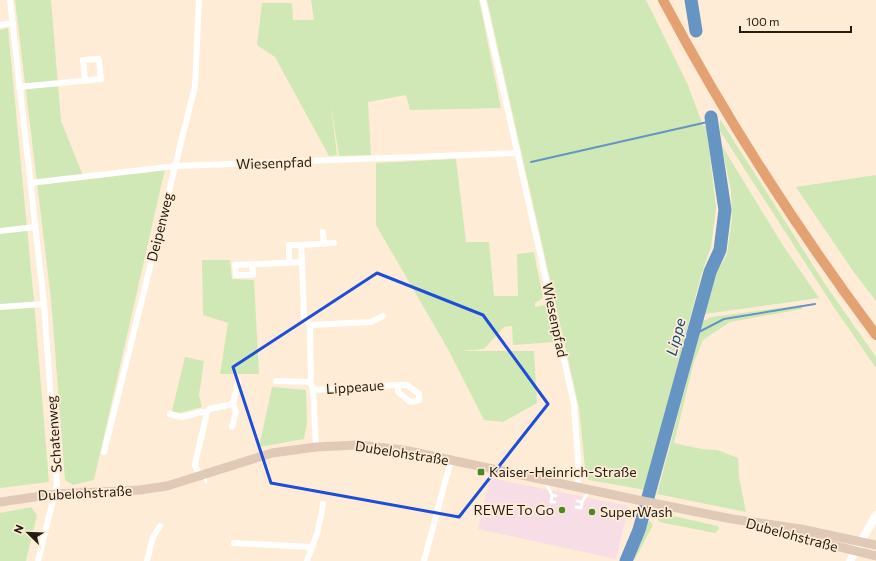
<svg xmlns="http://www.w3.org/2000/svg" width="876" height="561" font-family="Commissioner,sans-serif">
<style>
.commercial{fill:#f7dde5}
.green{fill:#cfe8b5}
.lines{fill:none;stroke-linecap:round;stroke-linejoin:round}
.stream{stroke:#6695c3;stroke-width:2}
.river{stroke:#6695c3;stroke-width:13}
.service{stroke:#fff;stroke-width:3}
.minor{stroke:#fff;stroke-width:6}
.tertiary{stroke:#fff;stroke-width:8}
.secondary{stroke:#e1c9b8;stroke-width:9}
.trunk{stroke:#e4a272;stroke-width:10}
.marked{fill:none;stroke:#1d4ed8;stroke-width:3;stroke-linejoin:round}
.poi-dot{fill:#4b8726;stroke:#ffecd6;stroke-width:1.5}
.labels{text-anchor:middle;stroke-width:3.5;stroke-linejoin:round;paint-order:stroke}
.street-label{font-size:14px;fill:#251c12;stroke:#ffecd6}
.poi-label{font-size:14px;fill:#251c12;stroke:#ffecd6;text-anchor:start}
.water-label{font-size:15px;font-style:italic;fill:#164976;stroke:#ffecd6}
</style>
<rect width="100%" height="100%" fill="#ffecd6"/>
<path class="commercial" d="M490,478L629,506L616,559L478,529Z"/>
<g class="green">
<path d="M15,0H51L61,121L84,178L165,169L94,480L73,485L65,480L51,299Z"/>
<path d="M311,0H479L501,108L410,110L406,95L368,102L371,155L339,156L331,105L337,155L329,156L275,57L257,45L262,3H292L293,20H314Z"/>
<path d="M487,0H646L688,85L703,126L706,125L716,207L711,247L702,272L645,490L589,480L586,477L579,408Z"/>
<path d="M8,28L34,302L49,482L0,488V30Z"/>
<path d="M720,119L825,284L876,357V368L833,306L720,131Z"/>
<path d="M722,146L784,247L819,298L704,314L714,278L727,254L732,219L731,191Z"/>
<path d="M456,159L466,242H489L494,296H518L517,254L534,252L543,298L535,303V307L548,304L555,342L513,345L512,326L504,327L484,349L459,351H534L537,403L503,422L484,420L449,351L376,225V163Z"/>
<path d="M876,175V301L853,271L796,187Z"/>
<path d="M202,260H230L232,279L254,280L259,374H220L228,323L203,315Z"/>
<path d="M802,305V309L730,322L703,340L694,362L674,443L701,449L717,450L738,458L739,477L746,512L657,494L703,321L711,317Z"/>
<path d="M185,357L204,361L199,395L202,407L179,413L172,411Z"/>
<path d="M272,387L306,390L307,423L304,439L259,447Z"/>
<path d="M31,507L37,515L26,561H0V513Z"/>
<path d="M659,513L718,526L719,529L715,533L659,522L657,516Z"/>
<path d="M650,521L653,525L635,559L631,561L646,523Z"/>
</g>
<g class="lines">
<g class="stream">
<path d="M531,162L712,121"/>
<path d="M693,335L724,319L815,304"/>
</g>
<g class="river">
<path d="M691,0L696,31"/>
<path d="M626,561L639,530L710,272L720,250L725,210L711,117"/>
</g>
<g class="service">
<path d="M204,475L206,482"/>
<path d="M546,483L552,495L556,496"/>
<path d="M552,495L551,502H555"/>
<path d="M577,501L582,502L589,491"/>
<path d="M576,507L581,508L582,502"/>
</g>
<g class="minor">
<path d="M10,0L44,304L57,484L38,561"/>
<path d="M483,0L574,404L579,476L577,488"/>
<path d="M0,25L13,23"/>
<path d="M19,87L101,79L99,59L83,60L85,81"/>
<path d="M30,183L176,166L518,153"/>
<path d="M0,231L35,227"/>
<path d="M323,232L324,244"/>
<path d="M289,262V245H301"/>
<path d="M302,262L304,317L310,325L311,382L313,390L316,447"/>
<path d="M252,264L253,275H236L235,265L302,262L301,245L334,243"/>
<path d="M0,307L44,304"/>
<path d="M310,325L371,322L383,316"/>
<path d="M276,381L311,382"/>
<path d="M313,390L396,385H407L419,394V400L410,402L398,392V385"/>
<path d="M170,414L182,417L201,412L207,413"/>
<path d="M232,427L236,412L233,404L238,382"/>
<path d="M104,452L195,86L199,0"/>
<path d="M200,477L195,465L196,459L207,413L209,409L233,404"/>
<path d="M234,543L311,547"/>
<path d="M147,561L153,537L160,526"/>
<path d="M307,561L318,531L323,504"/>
<path d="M424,561L451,460"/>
</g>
<path class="tertiary" d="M850,561L876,515"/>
<g class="secondary">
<path d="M0,502L55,494L140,490L167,486L272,453L316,447L357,445L404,450L633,499L732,519L801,529L876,545"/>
<path d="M762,528L876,556"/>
</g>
<path class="trunk" d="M663,0C725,117 797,229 876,335"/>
</g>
<path class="marked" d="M377,273L483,315L548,404L459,517L271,483L233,367Z"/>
<g class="poi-dot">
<rect x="477" y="468" width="8" height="8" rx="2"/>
<circle cx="562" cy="510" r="4"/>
<circle cx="592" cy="512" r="4"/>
</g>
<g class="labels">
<g class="street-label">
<text transform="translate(274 163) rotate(-2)" y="5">Wiesenpfad</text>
<text transform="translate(160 227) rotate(-76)" y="5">Deipenweg</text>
<text transform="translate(555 320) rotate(78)" y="5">Wiesenpfad</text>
<text transform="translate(355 387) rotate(-4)" y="5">Lippeaue</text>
<text transform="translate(54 434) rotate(-94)" y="5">Schatenweg</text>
<text transform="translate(402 453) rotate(9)" y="5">Dubelohstraße</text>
<text transform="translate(85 493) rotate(-3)" y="5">Dubelohstraße</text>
<text transform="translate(792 535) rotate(15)" y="5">Dubelohstraße</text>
</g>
<g class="poi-label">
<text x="489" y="477">Kaiser-Heinrich-Straße</text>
<text x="554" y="515" text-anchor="end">REWE To Go</text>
<text x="600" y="517">SuperWash</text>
</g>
<g class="water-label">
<text transform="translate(676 337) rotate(-75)" y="5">Lippe</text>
</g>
</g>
<g transform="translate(28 533) rotate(293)" stroke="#ffecd6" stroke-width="3" paint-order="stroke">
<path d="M0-3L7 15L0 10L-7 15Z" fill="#251c12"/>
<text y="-6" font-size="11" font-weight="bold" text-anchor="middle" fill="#251c12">N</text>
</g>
<path d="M740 26v6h111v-6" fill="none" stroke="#251c12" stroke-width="2"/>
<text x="746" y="26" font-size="12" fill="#251c12" stroke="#ffecd6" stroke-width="3" paint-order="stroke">100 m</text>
</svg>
